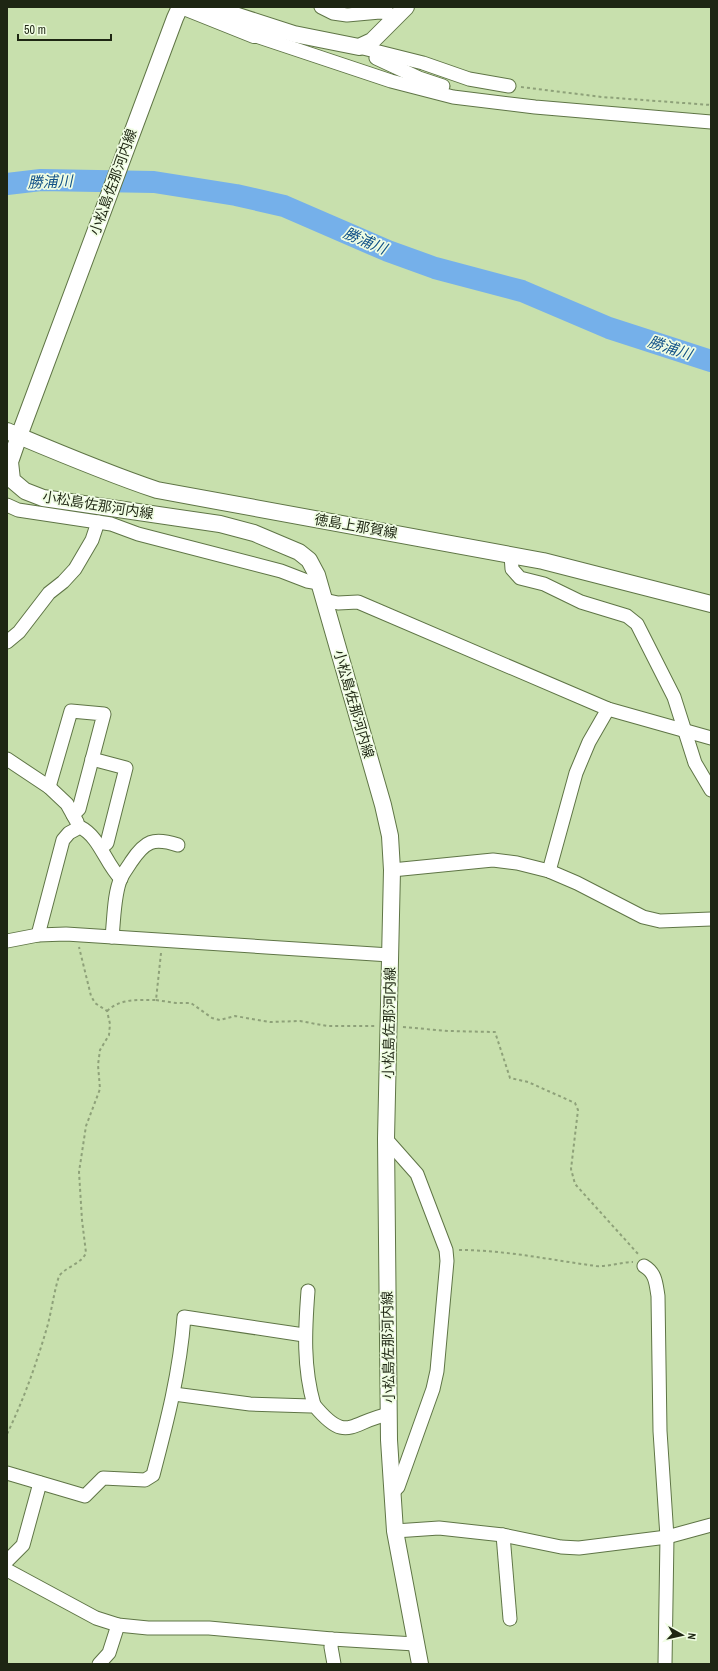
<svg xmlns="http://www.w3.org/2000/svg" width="718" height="1671" font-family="'Archivo Narrow','Noto Sans JP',sans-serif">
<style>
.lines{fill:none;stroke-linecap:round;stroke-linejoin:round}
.river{stroke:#75b0ea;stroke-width:22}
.minor-casing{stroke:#5f7546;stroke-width:15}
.major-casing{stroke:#5f7546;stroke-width:18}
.path{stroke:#8ea179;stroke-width:2;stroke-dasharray:3 3;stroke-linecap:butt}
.minor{stroke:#fff;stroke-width:13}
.major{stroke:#fff;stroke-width:16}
.labels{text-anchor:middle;stroke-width:3.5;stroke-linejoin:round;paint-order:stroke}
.street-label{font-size:14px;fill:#1e2613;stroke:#f0fde3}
.water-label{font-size:15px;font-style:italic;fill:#125288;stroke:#f0fde3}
</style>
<rect width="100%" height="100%" fill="#c8e0ad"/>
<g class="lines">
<path class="river" d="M7,184L41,180L154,182L236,195L284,206L388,251L435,268L522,291L609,328L711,361"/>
<g class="minor-casing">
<g id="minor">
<path d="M321,7L333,13L347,15L380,12L388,13L394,19"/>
<path d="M259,37L391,81L453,97L535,107L711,122"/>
<path d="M359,47L423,63L469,79L509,86"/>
<path d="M376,58L419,78L443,86"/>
<path d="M7,505L18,510L111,524L138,534L281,571L307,581L319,583"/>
<path d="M511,555L512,569L520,578L544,584L581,602L627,616L637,624L674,697L695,763L711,790"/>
<path d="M324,600L338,603L358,602L608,709L711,738"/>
<path d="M7,642L19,632L49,593L63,582L75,569L92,540L98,522"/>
<path d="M7,759L49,787L67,804L77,822"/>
<path d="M92,759L126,768L107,843L101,848"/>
<path d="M49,787L71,711L104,714L79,809L73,815"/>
<path d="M392,870L493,860L517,863L549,871L577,883L643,917L660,921L711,919"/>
<path d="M549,871L576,773L589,742L608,709"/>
<path d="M38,935L63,840L69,833L80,827C100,837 105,863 121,879"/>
<path d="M112,937C114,919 114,893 121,878C124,872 128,867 131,862C145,841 153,837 178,845"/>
<path d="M7,941L38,935L66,934L390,955"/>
<path d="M386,1139L417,1174L446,1250L447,1261L437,1371L433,1389L398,1487L392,1493"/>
<path d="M644,1266C656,1273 656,1284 658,1296L660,1431L667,1537L665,1664"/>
<path d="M308,1291C305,1330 303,1367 314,1405"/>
<path d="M174,1394L250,1404L311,1406L314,1405C347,1445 350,1422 389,1414"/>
<path d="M7,1473L85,1496L103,1478L145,1480L153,1475C167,1422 180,1372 184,1317L304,1335"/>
<path d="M395,1531L439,1528L503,1535L561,1547L579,1548L667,1537L711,1525"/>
<path d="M503,1535L510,1619"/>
<path d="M7,1561L23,1545L40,1483"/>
<path d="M7,1570L96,1618L118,1625L148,1628H209L332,1639L415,1644"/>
<path d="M332,1639L331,1647L334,1664"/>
<path d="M99,1664L109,1653L118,1625"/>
</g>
</g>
<g class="major-casing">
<g id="major">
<path d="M180,7L175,18L19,436L10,462L12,480L25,491L43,498L220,524L254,533L299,552L309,560L317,575L383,805L390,836L392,870L386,1139L389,1440L395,1531L420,1664"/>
<path d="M184,7L254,35L280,34"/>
<path d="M210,7L294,34L359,47L372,41L406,7"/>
<path d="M7,431C57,452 106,473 157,490L543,561L711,604"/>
</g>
</g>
<g class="path">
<path d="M521,87L602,97L711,105"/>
<path d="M156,1000L176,1003H191L212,1018L220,1020L235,1016L270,1022L300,1021L327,1026H375"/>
<path d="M107,1011C121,998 138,1000 156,1000L161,953"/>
<path d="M403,1027L448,1031L495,1032L510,1078L528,1082L575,1103L578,1110L571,1169L575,1184L639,1255"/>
<path d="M459,1250C505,1250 551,1260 596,1266C609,1267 621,1262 633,1262"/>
<path d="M7,1434C24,1399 37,1362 48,1324C52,1308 54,1292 59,1276C67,1266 81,1264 86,1253L82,1220L79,1172L86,1126L100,1089L98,1065L100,1050L109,1035L110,1024L107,1011L95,1003L91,996L79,947"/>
</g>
<use href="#minor" class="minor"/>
<use href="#major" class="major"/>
</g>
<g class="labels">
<g class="street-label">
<text transform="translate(113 182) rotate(-70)" y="5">小松島佐那河内線</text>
<text transform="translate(98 505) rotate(9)" y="5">小松島佐那河内線</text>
<text transform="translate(356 526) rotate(10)" y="5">徳島上那賀線</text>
<text transform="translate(354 704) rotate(74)" y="5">小松島佐那河内線</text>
<text transform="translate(389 1023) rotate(-89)" y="5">小松島佐那河内線</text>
<text transform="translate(388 1347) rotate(-91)" y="5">小松島佐那河内線</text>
</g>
<g class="water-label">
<text transform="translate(50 182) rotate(-2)" y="5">勝浦川</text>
<text transform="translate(365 241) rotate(23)" y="5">勝浦川</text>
<text transform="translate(670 348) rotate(18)" y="5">勝浦川</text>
</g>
</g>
<rect width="718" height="1671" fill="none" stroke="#1e2613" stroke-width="16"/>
<g transform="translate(682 1635) rotate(98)" stroke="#f0fde3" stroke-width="3" paint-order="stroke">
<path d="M0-3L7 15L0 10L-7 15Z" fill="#1e2613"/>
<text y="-6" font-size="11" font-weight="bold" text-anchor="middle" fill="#1e2613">N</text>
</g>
<path d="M18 34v6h93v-6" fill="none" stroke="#1e2613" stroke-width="2"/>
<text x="24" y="34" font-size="12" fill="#1e2613" stroke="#f0fde3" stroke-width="3" paint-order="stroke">50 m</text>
</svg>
